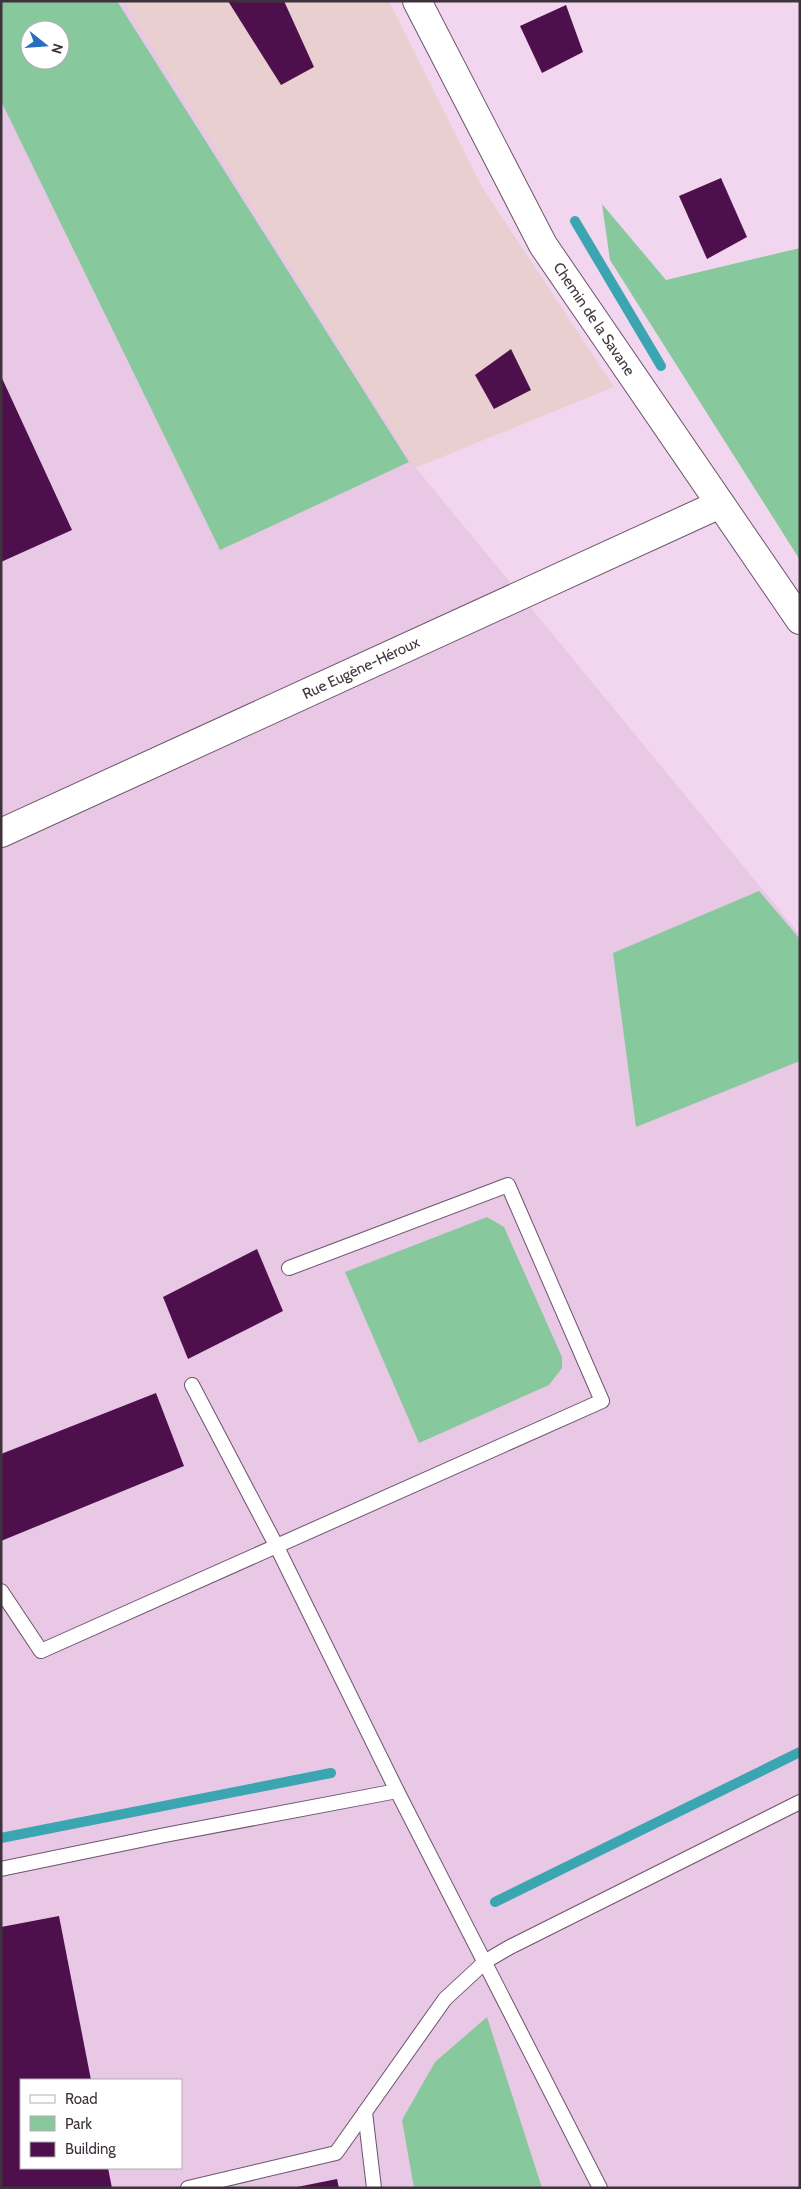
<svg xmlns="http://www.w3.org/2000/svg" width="801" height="2189" font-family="Cabin,sans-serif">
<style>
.commercial{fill:#e9cfd0}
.built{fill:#e9c8e6;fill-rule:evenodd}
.green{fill:#87c99d;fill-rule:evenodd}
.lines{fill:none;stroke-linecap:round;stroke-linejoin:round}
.stream{stroke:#3ba5b1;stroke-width:10}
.building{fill:#4e104d}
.service-casing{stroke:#6c556a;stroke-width:16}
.minor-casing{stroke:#6c556a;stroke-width:30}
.tertiary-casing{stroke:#6c556a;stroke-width:30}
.service{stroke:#fff;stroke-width:14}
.minor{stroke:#fff;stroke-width:28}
.tertiary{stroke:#fff;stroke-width:28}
.labels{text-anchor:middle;stroke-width:5;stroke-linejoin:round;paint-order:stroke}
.street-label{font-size:15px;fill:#3e333d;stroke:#fff}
</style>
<rect width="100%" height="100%" fill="#f2d6ef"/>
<path class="commercial" d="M114,1H389L482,187L614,387L415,468Z"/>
<path class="built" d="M1,1H123L416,468L800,935V2188H1ZM30,30H60V60H30ZM21,2080H181V2168H21Z"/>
<g class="green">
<path d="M1,1H117L409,462L220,550L1,101ZM30,30H60V60H30Z"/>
<path d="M602,204L666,280L800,248V560L610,260Z"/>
<path d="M759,891L800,939V1061L636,1127L613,953Z"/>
<path d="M487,1217L504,1227L562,1357V1368L549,1385L419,1443L345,1272Z"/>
<path d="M487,2017L542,2188H414L402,2120L435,2062Z"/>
</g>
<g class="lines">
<g class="stream">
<path d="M575,221L661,366"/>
<path d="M1,1838L331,1773"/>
<path d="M495,1902L800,1752"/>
</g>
</g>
<g class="building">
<path d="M228,1H284L314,67L281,85Z"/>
<path d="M566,5L583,52L542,73L520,26Z"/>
<path d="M721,178L747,237L707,259L679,196Z"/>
<path d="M511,349L531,390L494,409L475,375Z"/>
<path d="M1,376L72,530L1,562Z"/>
<path d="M257,1249L283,1311L188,1359L163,1297Z"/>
<path d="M156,1393L184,1466L1,1541V1454Z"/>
<path d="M59,1916L91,2080H21V2168H108L112,2188H1V1927Z"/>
<path d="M337,2179L339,2188H297V2187Z"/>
</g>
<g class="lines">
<g class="service-casing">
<g id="service">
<path d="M192,1385L277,1547L397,1791L600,2188"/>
<path d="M1,1591L41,1651L602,1401L508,1185L289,1268"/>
<path d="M1,1869L165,1835L397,1791"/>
<path d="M365,2112L374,2188"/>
<path d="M188,2188L336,2153L445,1999L486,1961L510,1947L800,1802"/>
</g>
</g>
<g class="minor-casing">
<path id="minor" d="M1,833L720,504"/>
</g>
<g class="tertiary-casing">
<path id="tertiary" d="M417,1L543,245L800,620"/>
</g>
<use href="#service" class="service"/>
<use href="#minor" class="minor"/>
<use href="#tertiary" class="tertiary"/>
</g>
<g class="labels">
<g class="street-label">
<text transform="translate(594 319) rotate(56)" y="5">Chemin de la Savane</text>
<text transform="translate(361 668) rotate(-25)" y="5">Rue Eugène-Héroux</text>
</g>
</g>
<rect width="801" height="2189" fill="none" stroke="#3e333d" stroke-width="5"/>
<rect x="20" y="2079" width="162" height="90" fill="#ffffff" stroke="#b2adb1"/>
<rect x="30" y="2095" width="25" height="8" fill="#ffffff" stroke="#b2adb1"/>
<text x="65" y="2104" font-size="15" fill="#3e333d">Road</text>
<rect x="30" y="2116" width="25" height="15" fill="#87c99d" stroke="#b2adb1"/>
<text x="65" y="2129" font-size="15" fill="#3e333d">Park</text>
<rect x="30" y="2142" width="25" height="15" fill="#4e104d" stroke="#b2adb1"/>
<text x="65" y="2154" font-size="15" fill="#3e333d">Building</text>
<g transform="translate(45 45) rotate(107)"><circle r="24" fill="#ffffff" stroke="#b2adb1"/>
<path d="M0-4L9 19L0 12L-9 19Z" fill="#266fbf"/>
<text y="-8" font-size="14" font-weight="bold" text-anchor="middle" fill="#3e333d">N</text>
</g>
</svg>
